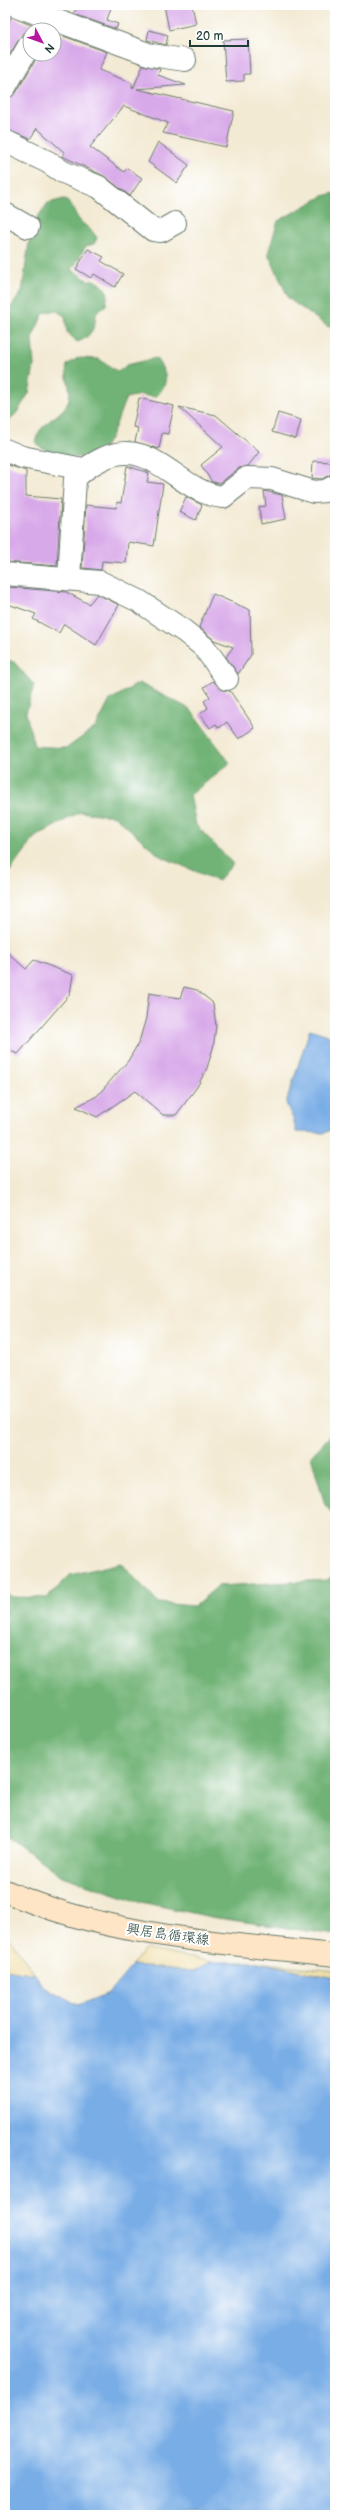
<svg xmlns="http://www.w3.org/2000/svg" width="340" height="2520" font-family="'Balsamiq Sans','Klee One',sans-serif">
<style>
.forest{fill:#71b376;stroke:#487855}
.sand{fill:#eeda9e;stroke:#868c69}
.water{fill:#79ade6;stroke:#4c758d}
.building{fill:#d8a9e9}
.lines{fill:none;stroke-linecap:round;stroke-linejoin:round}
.minor-casing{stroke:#697a6c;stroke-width:24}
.secondary-casing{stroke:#697a6c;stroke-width:24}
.minor{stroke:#fff;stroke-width:22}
.secondary{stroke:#fde5c5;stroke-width:22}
.labels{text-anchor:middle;stroke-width:4;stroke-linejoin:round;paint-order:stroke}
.street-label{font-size:14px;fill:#1f3d34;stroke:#fff}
</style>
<rect width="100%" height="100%" fill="#fff"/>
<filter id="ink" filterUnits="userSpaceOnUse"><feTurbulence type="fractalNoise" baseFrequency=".025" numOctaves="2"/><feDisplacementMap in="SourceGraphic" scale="8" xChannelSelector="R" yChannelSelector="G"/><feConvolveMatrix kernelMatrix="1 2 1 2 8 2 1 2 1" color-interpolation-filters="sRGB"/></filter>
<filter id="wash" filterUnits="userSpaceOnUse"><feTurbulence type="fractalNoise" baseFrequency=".012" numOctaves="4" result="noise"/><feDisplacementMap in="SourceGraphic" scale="16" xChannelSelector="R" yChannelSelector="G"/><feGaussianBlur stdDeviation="0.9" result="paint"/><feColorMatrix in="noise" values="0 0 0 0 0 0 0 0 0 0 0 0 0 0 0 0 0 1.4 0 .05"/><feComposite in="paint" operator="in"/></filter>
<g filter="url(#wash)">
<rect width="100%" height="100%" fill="#f3ead3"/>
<g class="forest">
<path d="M335,193V328L327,326L289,299L268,253L278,221L323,196Z"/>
<path d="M64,199C75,206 73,213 81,222C87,227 92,230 97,238L94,244L86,246L72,270L89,281L94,280L103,286L108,293L106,305L96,313C96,326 91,338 77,342L67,332L65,316L55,310L43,314L32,338L34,366L29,393L18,411L5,426V315L22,292L29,242L36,219L48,203Z"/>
<path d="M78,358L99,359L118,372L127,365L156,358C167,375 170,381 156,397L140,395L126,398C112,428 112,465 67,456C54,453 44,452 35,442C37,437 39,430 44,426C53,416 65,413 69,399C72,386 64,377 67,365Z"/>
<path d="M5,659L14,662L34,685L26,713L34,746L67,748L96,727L110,700L139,683L190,709L230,763L190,795L196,825L233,864L218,881L160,856L115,816L80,812L35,837L5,878Z"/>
<path d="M335,1431V1516L325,1505L311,1456Z"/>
<path d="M121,1563L158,1603L194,1606L218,1586L327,1580L335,1574V1935L211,1917L136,1901L62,1876L5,1835V1593L12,1597L47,1598L70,1575Z"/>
</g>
<g class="sand">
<path d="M5,1932L35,1974L5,1969Z"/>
<path d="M144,1949L212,1962L194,1971L132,1966Z"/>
<path d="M257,1962L335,1971V1978Z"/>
</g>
<g class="water">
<path d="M310,1029L328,1035L335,1048V1127L325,1133L296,1132L294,1121L286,1103Z"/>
<path d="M212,1962H257L335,1978V2515H5V1969L35,1974L43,1986L78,2005L109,1993L132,1966L194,1971Z"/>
</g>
<g id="blocks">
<g class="building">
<path d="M77,5H112L107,20L118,24L116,29L74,14Z"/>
<path d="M164,5H192L196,24L169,30Z"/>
<path d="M12,17L42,30H30L23,33L5,62V25Z"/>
<path d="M149,30L168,35L166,45L147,40Z"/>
<path d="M58,34L107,52L99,70L132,83V88L133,89L143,65L160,69L158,75L186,85L137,89L234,111L226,147L163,133L168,123L124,106L90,147L124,172L127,168L142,178L130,196L104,176L62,156L65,153L37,128L30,139L5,129V99L16,93L39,54H54V40L55,41Z"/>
<path d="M248,39L250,74H244V81L226,82L223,40Z"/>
<path d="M158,142L189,165L177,183L148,162Z"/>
<path d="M88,249L104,257L101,261L123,274L115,287L94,274L91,278L76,269Z"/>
<path d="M139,398L174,406L168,434L162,433L159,449L135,442L138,428L133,427Z"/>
<path d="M179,407L216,415L259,452L248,466L239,468L220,483L212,482L201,465L223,447Z"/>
<path d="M278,413L301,420L296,439L272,432Z"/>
<path d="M313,461L332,462L331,474L322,479L312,478Z"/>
<path d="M5,464L26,471V496L61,499L57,566L5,562Z"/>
<path d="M127,466L149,473L147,482L163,484L154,546L128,542L126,563L102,561L101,570L82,568L86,505L116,508L117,502L121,503Z"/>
<path d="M264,491L282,495L286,519L261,524L259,507L266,506Z"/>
<path d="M186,497L202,505L196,520L179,512Z"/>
<path d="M7,587L66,592L89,604L97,594L119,605L96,645L64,624L59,633L33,619L36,614L5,603Z"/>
<path d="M213,594L250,610L251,655L238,674L226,657L233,647L214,640L199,627Z"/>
<path d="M213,681L222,690L230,691L255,728L239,739L227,722L219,728L216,724L210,728L200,714L208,708L204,701L210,697L204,687Z"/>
<path d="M5,950L26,969L34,960L73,975L70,994L18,1054L5,1049Z"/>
<path d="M184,987L197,990L213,1003L216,1026L213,1048L207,1068L197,1087L176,1115H163L135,1091L97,1117L76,1107L97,1096L128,1061L139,1042L146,1018L149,993L180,998Z"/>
</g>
</g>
</g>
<g filter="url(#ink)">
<use href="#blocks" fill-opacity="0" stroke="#697a6c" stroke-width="1"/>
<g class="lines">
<g class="minor-casing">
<g id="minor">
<path d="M14,5L151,55L185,60"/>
<path d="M5,87L30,44"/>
<path d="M5,141L48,162L63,172L99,187L153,230L161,231L175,223"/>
<path d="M5,214L28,227"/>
<path d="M5,450L22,457L83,469"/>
<path d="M5,574L100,582L139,601L184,631L204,647L227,679"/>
<path d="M69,579L75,479C83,469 92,464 104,458C153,436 178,493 223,497L247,478L272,479L314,492L325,491L335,486"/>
</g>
</g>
<g class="secondary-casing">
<path id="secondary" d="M5,1891C109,1937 224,1943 335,1955"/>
</g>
<use href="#minor" class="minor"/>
<use href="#secondary" class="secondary"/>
</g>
</g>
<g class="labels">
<g class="street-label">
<text transform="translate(168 1934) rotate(8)" y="5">興居島循環線</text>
</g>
</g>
<rect width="340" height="2520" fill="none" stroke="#fff" stroke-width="20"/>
<g transform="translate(42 42) rotate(131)"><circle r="19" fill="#ffffff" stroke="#a5b1ae"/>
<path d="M0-3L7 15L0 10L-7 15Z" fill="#b5179e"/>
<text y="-6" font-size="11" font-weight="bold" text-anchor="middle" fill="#1f3d34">N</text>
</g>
<path d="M190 40v6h58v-6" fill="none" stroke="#1f3d34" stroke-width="2"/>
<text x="196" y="40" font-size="12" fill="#1f3d34" stroke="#ffffff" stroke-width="3" paint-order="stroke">20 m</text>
</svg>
